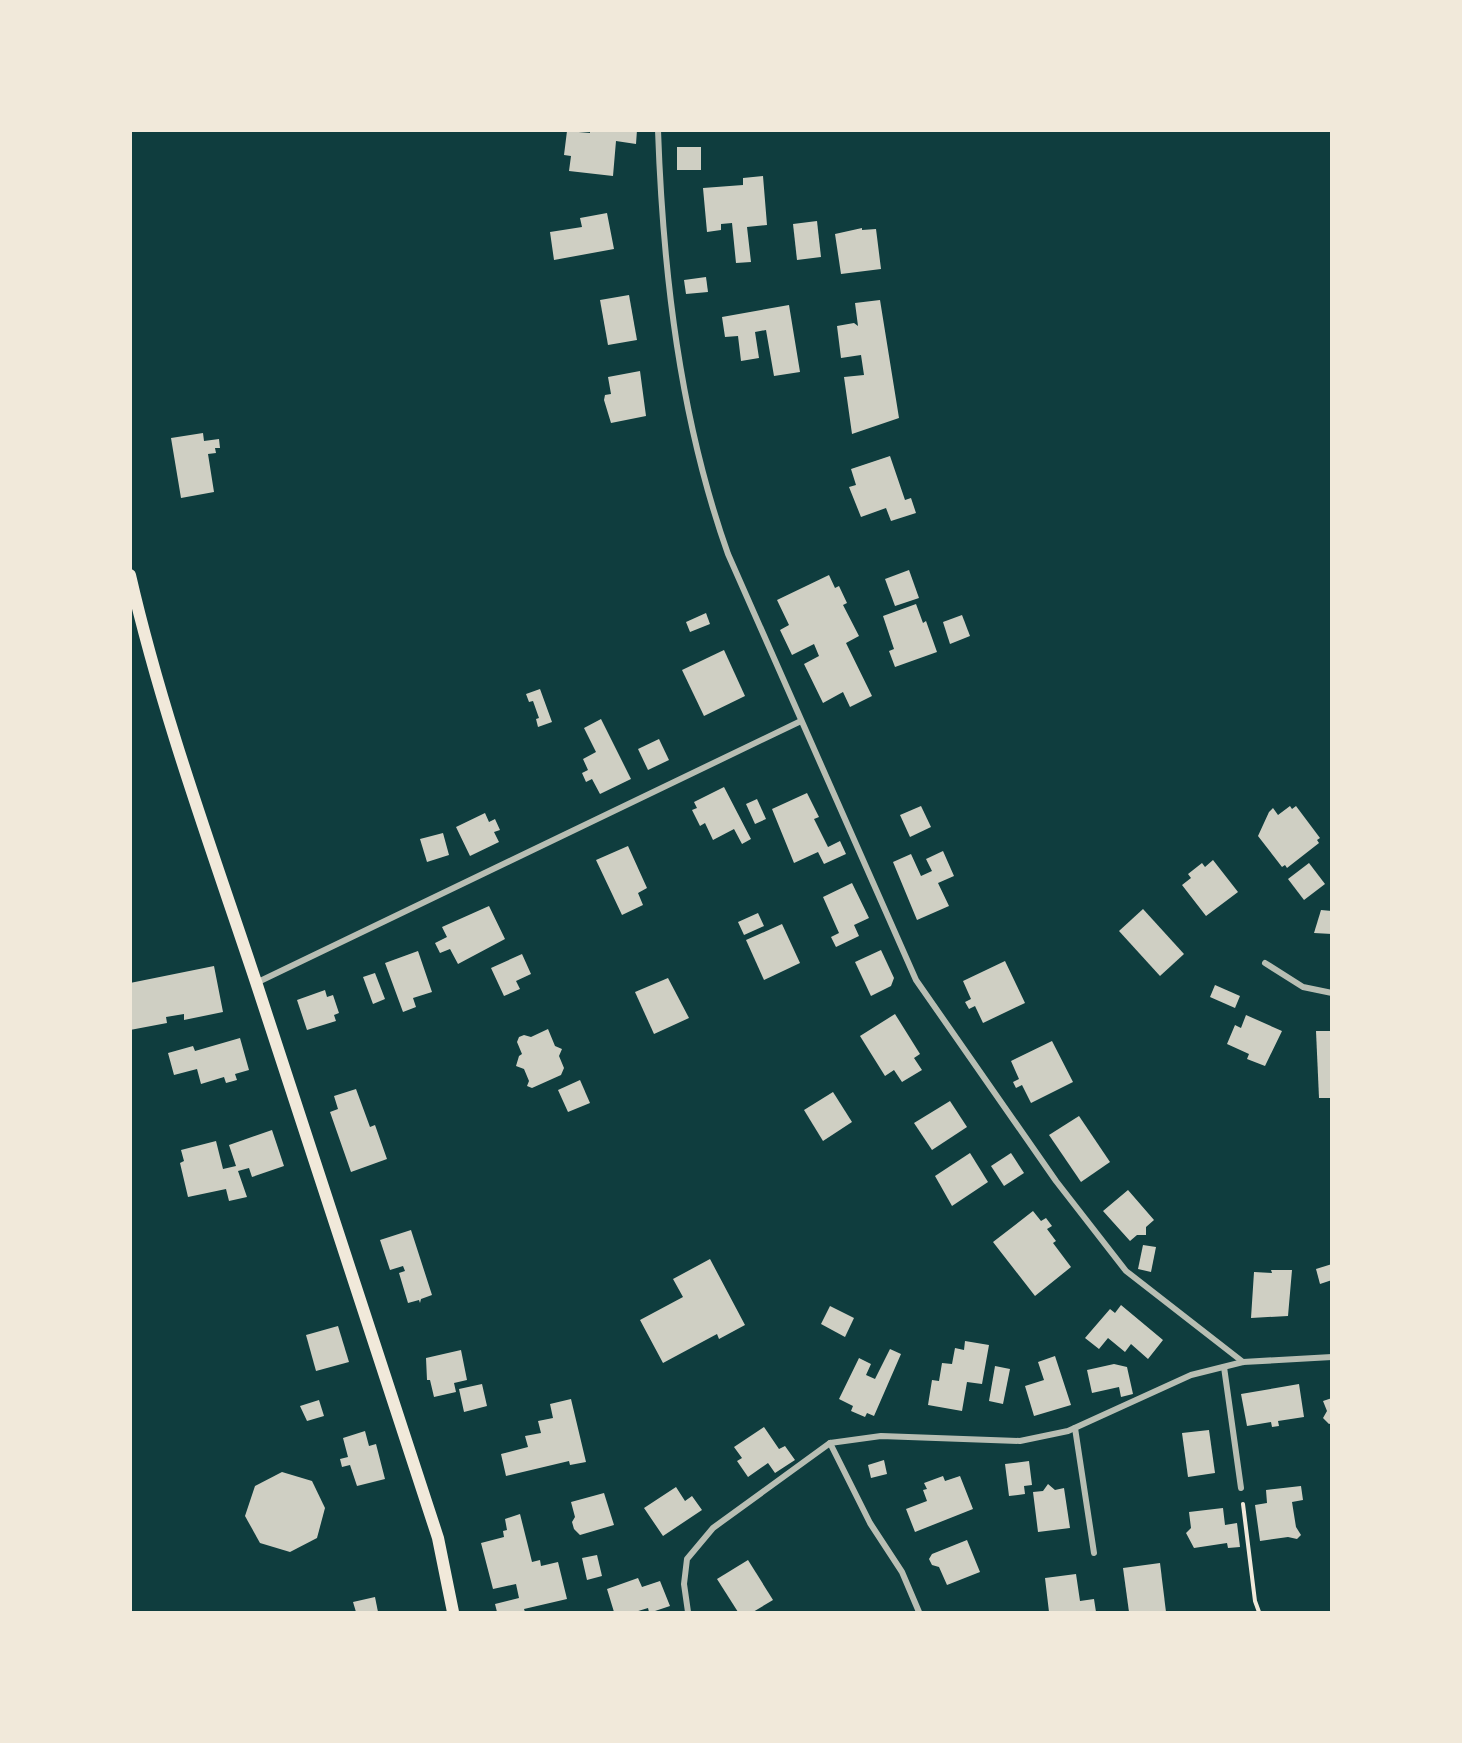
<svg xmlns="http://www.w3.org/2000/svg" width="1462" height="1743" font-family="'PT Sans',sans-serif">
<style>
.building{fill:#cfcfc3}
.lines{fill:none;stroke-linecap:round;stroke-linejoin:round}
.path{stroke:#f1e9da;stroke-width:4}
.minor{stroke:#b8beb3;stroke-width:6}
.secondary{stroke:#f1e9da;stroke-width:12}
</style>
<rect width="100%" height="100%" fill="#0f3d3e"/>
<g class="building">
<path d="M590,130H637L636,144L616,141L613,176L569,171L571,156L564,155L567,131L590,133Z"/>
<rect x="677" y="147" width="24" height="23"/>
<path d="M763,176L767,225L747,227L751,262L736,263L732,223L721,224V230L707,232L703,188L743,185V178Z"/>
<path d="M607,213L614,249L554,260L550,232L582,227L580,218Z"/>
<path d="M817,221L821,257L797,260L793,224Z"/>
<path d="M862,228V230L876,229L881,269L841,274L835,234Z"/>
<path d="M706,277L708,292L686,294L684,280Z"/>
<path d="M629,295L637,340L608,345L600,300Z"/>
<path d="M880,300L899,418L852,434L844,377L864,375L861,355L841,358L837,326L854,323L858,326L855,303Z"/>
<path d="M789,305L800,372L774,376L766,330L755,332L759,358L741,361L738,336L725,337L722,317Z"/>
<path d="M640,371L646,416L611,423L604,400L605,395L611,394L608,377Z"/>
<path d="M203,433L204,441L219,439L220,448H215L216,453L208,454L214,492L181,498L171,438Z"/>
<path d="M890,456L905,500L911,498L916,513L891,521L886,508L861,517L849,487L856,485L851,469Z"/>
<path d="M909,570L919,598L895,606L885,579Z"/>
<path d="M829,575L835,588L839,586L847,603L843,605L859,636L846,643L872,696L850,707L843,692L823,703L804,664L819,656L814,644L792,655L780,630L789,625L777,600Z"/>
<path d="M916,604L923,623L926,621L937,652L895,667L889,651L894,649L883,616Z"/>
<path d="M706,613L710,624L690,632L686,622Z"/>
<path d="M962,615L970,636L950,644L943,622Z"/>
<path d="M724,650L745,696L704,716L682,670Z"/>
<path d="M540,689L552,722L538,727L536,719L539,718L533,701L529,702L526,694Z"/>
<path d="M601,719L631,779L600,794L592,779L586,782L582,773L588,770L583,759L596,752L584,728Z"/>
<path d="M659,739L669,760L648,770L638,749Z"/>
<path d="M724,787L751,839L742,844L734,829L713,840L705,823L700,826L692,810L697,808L694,802Z"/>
<path d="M807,793L819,817L814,819L828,847L840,841L846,854L824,864L818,852L794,863L772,809Z"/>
<path d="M757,799L766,819L755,824L746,804Z"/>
<path d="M921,806L931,827L910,837L900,815Z"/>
<path d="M1290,806L1292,809L1296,806L1320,838L1317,840L1319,843L1287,868L1285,865L1282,867L1258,836L1269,812L1273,808L1278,815Z"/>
<path d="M485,813L489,822L495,819L500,830L494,832L499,842L470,856L456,827Z"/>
<path d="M443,833L449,855L427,862L420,839Z"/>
<path d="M628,846L647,888L638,893L643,905L622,915L596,860Z"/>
<path d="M943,851L954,876L938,883L949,906L917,920L893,862L911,854L921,876L932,871L926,859Z"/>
<path d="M1213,860L1238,892L1206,916L1182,885L1191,878L1188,874L1202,863L1205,867Z"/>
<path d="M1309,863L1325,884L1304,900L1288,879Z"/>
<path d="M852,883L869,918L854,925L859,936L836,947L831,937L839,933L823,897Z"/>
<path d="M489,906L505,939L458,964L450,949L440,953L435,943L447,937L442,927Z"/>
<path d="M1143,909L1184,954L1160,976L1119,931Z"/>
<path d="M1321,910L1332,911V934L1314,933Z"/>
<path d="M758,913L764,926L744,935L738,922Z"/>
<path d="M782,924L800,963L764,980L746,940Z"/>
<path d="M881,950L894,978L891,986L871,996L855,962Z"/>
<path d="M418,951L432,992L413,998L416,1007L403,1012L385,963Z"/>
<path d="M522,954L531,974L516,981L520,989L504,996L491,968Z"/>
<path d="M1005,961L1025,1003L983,1023L975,1006L969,1009L965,1002L971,999L963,981Z"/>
<path d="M214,966L223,1012L184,1020V1014L166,1017L167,1023L130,1030V983Z"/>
<path d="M375,973L385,999L373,1004L363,977Z"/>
<path d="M668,978L689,1018L654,1034L635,992Z"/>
<path d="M1215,985L1240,996L1235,1008L1210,997Z"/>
<path d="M325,990L327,997L333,995L339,1013L334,1015L336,1021L307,1030L297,1000Z"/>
<path d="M895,1014L920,1054L914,1058L922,1070L902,1082L894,1070L885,1076L860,1036Z"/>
<path d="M1246,1015L1282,1031L1265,1066L1247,1059L1249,1054L1227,1044L1235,1025L1241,1028Z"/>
<path d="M548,1029L555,1046L562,1049L559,1056L564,1068L561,1075L532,1088L527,1086L529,1081L524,1069L516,1066L519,1056L522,1054L517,1042L519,1037L524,1035L531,1037Z"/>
<path d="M1316,1031H1332V1098H1319Z"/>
<path d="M240,1038L249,1070L235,1074L237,1080L226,1083L224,1077L201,1084L197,1069L174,1075L168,1053L193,1046L195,1051Z"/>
<path d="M1052,1041L1073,1082L1031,1103L1022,1085L1016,1088L1013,1082L1019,1079L1011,1061Z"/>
<path d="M580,1080L590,1103L568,1112L558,1090Z"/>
<path d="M356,1089L370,1127L375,1125L387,1159L351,1172L330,1112L338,1109L334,1096Z"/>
<path d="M833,1092L852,1122L823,1141L804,1110Z"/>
<path d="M950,1101L967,1127L932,1150L914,1123Z"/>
<path d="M1079,1116L1110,1162L1081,1182L1049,1135Z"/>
<path d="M272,1130L284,1166L252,1177L249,1168L238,1171L247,1197L229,1201L226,1189L188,1197L180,1163L184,1161L181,1150L216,1141L223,1169L236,1166L229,1145Z"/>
<path d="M970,1153L988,1182L952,1206L935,1176Z"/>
<path d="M1011,1153L1024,1173L1004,1186L991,1166Z"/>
<path d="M1128,1190L1154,1220L1146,1227V1235H1137L1130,1241L1103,1211Z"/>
<path d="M1033,1211L1041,1221L1046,1218L1052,1226L1047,1229L1056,1241L1053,1243L1071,1267L1035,1296L993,1242Z"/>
<path d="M411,1230L432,1295L421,1299L420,1303L419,1300L408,1303L399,1273L405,1271L403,1266L390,1270L380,1240Z"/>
<path d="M1143,1245L1156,1247L1151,1272L1138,1269Z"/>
<path d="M710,1259L745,1325L719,1339L717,1334L663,1363L640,1320L683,1297L673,1279Z"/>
<path d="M1332,1264V1280L1320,1284L1316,1269Z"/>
<path d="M1271,1270H1292L1288,1316L1251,1318L1254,1272L1272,1273Z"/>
<path d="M1121,1305L1163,1340L1148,1359L1131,1344L1125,1352L1108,1338L1099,1349L1085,1338L1110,1309L1115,1313Z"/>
<path d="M830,1306L854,1318L845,1337L821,1324Z"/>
<path d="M338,1326L349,1362L316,1371L306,1335Z"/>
<path d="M965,1341L989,1345L982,1384L967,1382L962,1411L928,1405L932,1380L939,1381L942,1363L952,1364L955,1348L964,1350Z"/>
<path d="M890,1349L901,1354L874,1416L867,1413L865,1417L851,1411L853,1406L839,1399L859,1358L871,1364L866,1375L875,1379Z"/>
<path d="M461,1350L467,1380L454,1383L456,1392L434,1397L430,1380H427L426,1358Z"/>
<path d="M1055,1356L1071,1405L1034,1416L1025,1386L1044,1380L1038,1362Z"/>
<path d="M1114,1364L1127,1367L1133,1394L1121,1397L1119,1387L1092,1393L1087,1370Z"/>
<path d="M995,1366L1010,1369L1003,1404L989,1401Z"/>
<path d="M482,1384L487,1406L464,1412L459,1389Z"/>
<path d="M1299,1384L1304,1417L1278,1421L1279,1426L1272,1427L1271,1422L1247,1426L1241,1394Z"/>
<path d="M1332,1398V1423L1329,1424L1323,1418L1327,1411L1323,1401Z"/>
<path d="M571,1399L586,1462L570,1465L569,1461L506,1476L501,1454L528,1447L525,1436L541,1433L538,1421L553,1418L550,1404Z"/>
<path d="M319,1400L324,1416L307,1421L300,1406Z"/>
<path d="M764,1427L779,1449L785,1446L795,1460L775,1473L768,1463L748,1477L737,1461L742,1458L734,1447Z"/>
<path d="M1209,1430L1215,1473L1188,1477L1182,1433Z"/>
<path d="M365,1431L369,1446L376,1444L385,1479L357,1486L350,1465L342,1467L340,1459L348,1457L343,1438Z"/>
<path d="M884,1460L887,1474L871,1478L868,1465Z"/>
<path d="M1029,1461L1032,1485L1024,1486L1025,1494L1009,1496L1005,1464Z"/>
<path d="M282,1472L312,1481L325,1508L317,1538L290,1552L260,1543L245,1516L255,1486Z"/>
<path d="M943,1476L945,1481L960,1476L973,1509L915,1532L906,1509L927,1501L923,1490L927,1489L924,1483Z"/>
<path d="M1048,1484L1055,1490L1064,1488L1070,1528L1038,1532L1033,1492L1043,1491Z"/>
<path d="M1301,1486L1303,1500L1292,1502L1296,1527L1301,1535L1297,1539L1288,1537L1260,1541L1255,1505L1267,1503L1266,1490Z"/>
<path d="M676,1487L685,1501L692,1496L702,1510L663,1536L644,1508Z"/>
<path d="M604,1493L614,1525L580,1535L574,1529L572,1522L575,1517L571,1502Z"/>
<path d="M1223,1508L1225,1525L1237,1523L1240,1547L1228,1548L1227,1543L1194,1548L1186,1533L1191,1528L1189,1512Z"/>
<path d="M520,1514L532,1562L540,1560L541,1566L558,1562L567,1599L524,1609L525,1612H497L495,1604L519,1598L516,1584L493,1589L481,1543L504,1537L503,1531L507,1530L505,1519Z"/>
<path d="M967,1540L980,1572L947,1585L939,1567L932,1565L929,1559L932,1554Z"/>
<path d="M597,1555L602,1576L587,1580L582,1558Z"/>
<path d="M748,1560L773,1600L753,1612H738L717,1579Z"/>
<path d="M1160,1563L1166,1612H1129L1123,1568Z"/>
<path d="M1076,1574L1080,1601L1094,1599L1096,1612H1049L1045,1578Z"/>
<path d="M638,1578L642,1587L660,1581L670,1606L652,1612H649L648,1608L635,1612H614L607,1589Z"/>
<path d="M375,1597L378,1612H356L353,1602Z"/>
</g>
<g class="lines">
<path class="path" d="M1243,1504L1255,1601L1259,1612"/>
<g class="minor">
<path d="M658,130C663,273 680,419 728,554L916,980L1056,1181L1126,1271L1243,1362"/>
<path d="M1265,963L1303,987L1332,993"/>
<path d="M256,983L801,721"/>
<path d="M1224,1367L1241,1488"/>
<path d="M1075,1428L1094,1553"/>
<path d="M830,1443L870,1523L902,1572L919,1612"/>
<path d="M688,1612L684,1584L687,1559L713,1528L830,1443L881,1436L1020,1441L1068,1431L1191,1375L1243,1362L1332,1357"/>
</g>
<path class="secondary" d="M130,575C162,714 211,847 256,982C318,1167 377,1353 438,1538L453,1612"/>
</g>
<rect width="1462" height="1743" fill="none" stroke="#f1e9da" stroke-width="264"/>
</svg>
